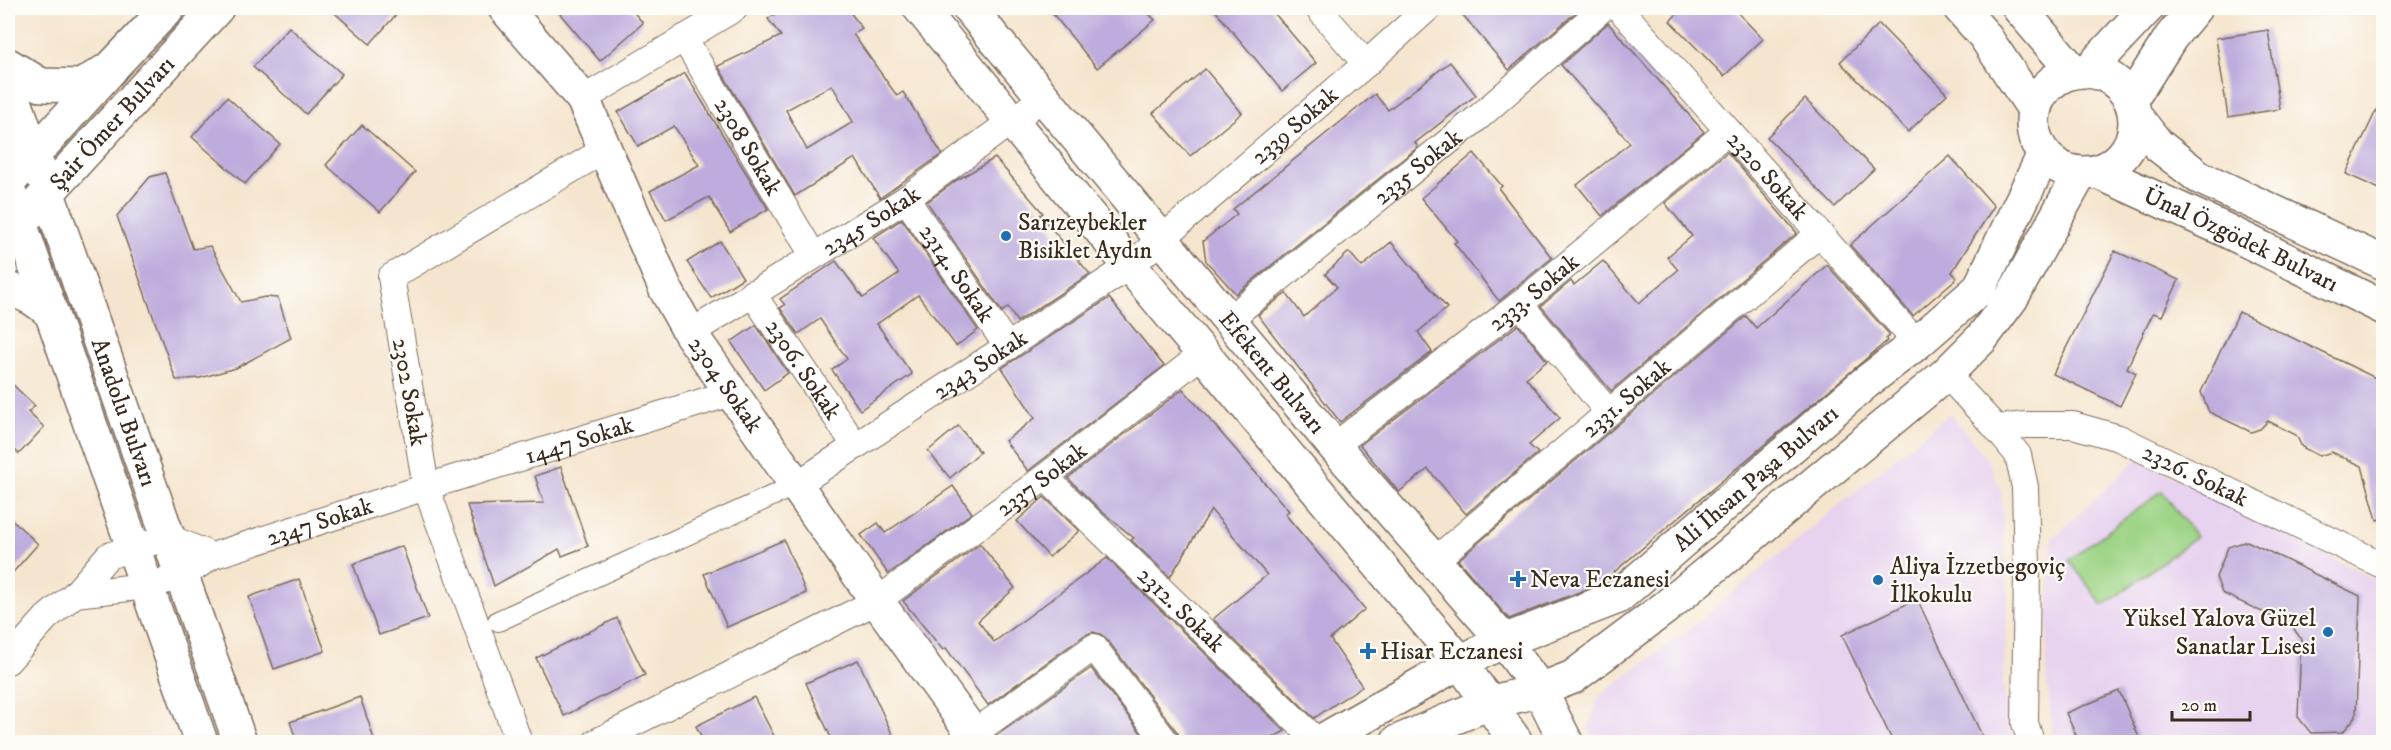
<svg xmlns="http://www.w3.org/2000/svg" width="2391" height="750" font-family="'IM FELL DW Pica',serif">
<style>
.built{fill:#e7d2ef}
.green{fill:#9dd485;stroke:#6c7f52;stroke-width:1.5}
.building{fill:#bdacdd;fill-rule:evenodd}
.lines{fill:none;stroke-linecap:round;stroke-linejoin:round}
.pedestrian-casing{stroke:#7c6b5c;stroke-width:22}
.minor-casing{stroke:#7c6b5c;stroke-width:28}
.tertiary-casing{stroke:#7c6b5c;stroke-width:36}
.secondary-casing{stroke:#7c6b5c;stroke-width:36}
.primary-casing{stroke:#7c6b5c;stroke-width:36}
.pedestrian{stroke:#fff;stroke-width:20}
.minor{stroke:#fff;stroke-width:26}
.tertiary{stroke:#fff;stroke-width:33}
.secondary{stroke:#fff;stroke-width:33}
.primary{stroke:#fff;stroke-width:33}
.poi-dot{fill:#1f6fb2;stroke:#fdfcf7;stroke-width:2}
.labels{text-anchor:middle;stroke-width:4.5;stroke-linejoin:round;paint-order:stroke}
.street-label{font-size:24px;fill:#3b2a1e;stroke:#fdfcf7}
.poi-label{font-size:24px;fill:#3b2a1e;stroke:#fdfcf7;text-anchor:start}
</style>
<rect width="100%" height="100%" fill="#fdfcf7"/>
<filter id="ink" filterUnits="userSpaceOnUse"><feTurbulence type="fractalNoise" baseFrequency=".0167" numOctaves="2"/><feDisplacementMap in="SourceGraphic" scale="12" xChannelSelector="R" yChannelSelector="G"/><feConvolveMatrix kernelMatrix="1 2 1 2 8 2 1 2 1" color-interpolation-filters="sRGB"/></filter>
<filter id="wash" filterUnits="userSpaceOnUse"><feTurbulence type="fractalNoise" baseFrequency=".008" numOctaves="4" result="noise"/><feDisplacementMap in="SourceGraphic" scale="24" xChannelSelector="R" yChannelSelector="G"/><feGaussianBlur stdDeviation="1.35" result="paint"/><feColorMatrix in="noise" values="0 0 0 0 0 0 0 0 0 0 0 0 0 0 0 0 0 1.4 0 .05"/><feComposite in="paint" operator="in"/></filter>
<g filter="url(#wash)">
<rect width="100%" height="100%" fill="#f5e5ce"/>
<g class="built">
<path d="M1950,413L1988,461L2001,491L2008,595L2003,682L2014,742H1595L1588,729L1599,696L1688,630Z"/>
<path d="M2138,458L2383,584V742H2053L2046,666L2052,539Z"/>
</g>
<path class="green" d="M2162,491L2196,537L2103,606L2069,560Z"/>
<g id="blocks">
<g class="building">
<path d="M329,8H402L370,44Z"/>
<path d="M555,8H630L643,23L600,61Z"/>
<path d="M784,8H847L862,28L853,34L897,96L903,92L942,154L880,198L855,158L795,196L718,66L781,36L768,19ZM832,85L853,122L807,150L786,110Z"/>
<path d="M1048,8H1143L1155,20L1097,68Z"/>
<path d="M1213,8H1270L1316,63L1282,91Z"/>
<path d="M1457,8H1581L1509,70Z"/>
<path d="M1683,8H1733L1763,39L1724,76L1670,21Z"/>
<path d="M1608,23L1704,132L1602,216L1577,185L1630,143L1561,65Z"/>
<path d="M1879,24L1947,94L1908,132L1840,62Z"/>
<path d="M289,27L342,74L306,114L253,67Z"/>
<path d="M2268,30L2280,109L2228,117L2216,38Z"/>
<path d="M1450,62L1476,95L1415,143L1418,147L1236,294L1206,261L1203,241L1237,214L1233,209L1375,94L1388,110Z"/>
<path d="M1205,69L1242,113L1190,156L1153,113Z"/>
<path d="M685,73L768,209L730,232L709,197L666,220L650,191L699,165L674,126L638,146L618,112Z"/>
<path d="M2384,94V191L2346,174Z"/>
<path d="M227,97L280,144L245,184L192,137Z"/>
<path d="M1805,99L1874,169L1835,207L1767,137Z"/>
<path d="M362,125L415,172L380,212L326,165Z"/>
<path d="M1727,152L1797,233L1611,391L1541,306L1571,281L1574,285L1603,261L1639,303L1678,270L1667,257L1692,236L1665,203Z"/>
<path d="M1474,153L1502,186L1499,189L1552,258L1499,301L1454,243L1457,241L1421,198Z"/>
<path d="M1950,156L1994,206L1952,272L1957,278L1913,316L1850,245Z"/>
<path d="M995,158L1043,213L1040,215L1090,274L1017,322L1008,307L1002,312L927,202L957,180Z"/>
<path d="M165,173L193,249L210,246L241,302L265,297L278,298L291,338L236,368L200,378L176,380L117,216L150,177Z"/>
<path d="M902,219L978,330L956,346L918,295L877,324L912,374L860,410L832,370L847,359L820,319L798,334L780,308L785,305L780,299L836,261L863,298L899,274L873,238Z"/>
<path d="M720,241L743,278L711,298L687,262Z"/>
<path d="M1391,242L1447,308L1418,332L1432,352L1340,422L1258,315L1286,293L1304,317L1337,287L1325,274L1349,252L1362,267Z"/>
<path d="M2115,251L2179,280L2162,316L2153,313L2127,368L2136,373L2120,406L2053,374Z"/>
<path d="M1827,265L1890,335L1886,339L1887,341L1600,584L1509,619L1458,560L1746,316L1756,328Z"/>
<path d="M1109,298L1164,366L1028,471L1005,441L1035,418L1002,368Z"/>
<path d="M2239,312L2384,382V519L2377,520L2362,466L2332,452L2319,456L2302,447L2296,435L2268,421L2260,429L2251,432L2209,412L2201,392Z"/>
<path d="M756,325L788,373L764,390L731,342Z"/>
<path d="M1518,325L1547,361L1526,378L1560,418L1529,445L1538,453L1466,514L1428,469L1399,492L1360,445Z"/>
<path d="M8,380L35,406L28,412L44,427L19,454L8,443Z"/>
<path d="M1183,389L1289,511L1285,514L1365,609L1330,639L1362,686L1314,718L1213,619L1267,575L1211,510L1170,577L1131,540L1134,538L1101,511L1068,478Z"/>
<path d="M958,426L980,452L950,478L928,451Z"/>
<path d="M561,467L588,546L562,556L559,549L494,586L467,505L544,503L535,476Z"/>
<path d="M953,486L972,513L888,574L861,535L878,523L885,533Z"/>
<path d="M1044,497L1079,531L1049,557L1017,521Z"/>
<path d="M8,516L38,544L8,578Z"/>
<path d="M784,540L806,593L727,627L704,574Z"/>
<path d="M2247,541L2360,596L2356,716L2343,732L2311,733L2298,717L2301,639L2292,626L2222,593L2216,577L2228,547Z"/>
<path d="M980,544L1015,588L978,621L994,642L1107,558L1285,731L1265,742H1181L1178,733L1106,638L1100,634L1093,632L1085,635L988,705L946,648L943,650L903,601Z"/>
<path d="M402,546L428,618L379,635L353,564Z"/>
<path d="M299,579L325,651L274,669L249,597Z"/>
<path d="M1917,599L1985,742H1893L1842,635Z"/>
<path d="M617,618L645,675L564,716L536,658Z"/>
<path d="M858,660L894,738L883,742H833L806,683Z"/>
<path d="M1091,668L1148,742H997L996,736Z"/>
<path d="M2119,691L2141,742H2079L2066,713Z"/>
<path d="M360,697L375,742H297L290,722Z"/>
<path d="M754,697L777,742H704L696,726Z"/>
</g>
</g>
</g>
<g filter="url(#ink)">
<use href="#blocks" fill-opacity="0" stroke="#7c6b5c" stroke-width="1.5"/>
<g class="lines">
<g class="pedestrian-casing">
<path id="pedestrian" d="M498,621L796,485"/>
</g>
<g class="minor-casing">
<g id="minor">
<path d="M1318,8L1366,64"/>
<path id="s1" d="M1619,8L1917,343"/>
<path id="s2" d="M684,38L813,255"/>
<path d="M583,99L735,8"/>
<path id="s3" d="M906,199L1008,347"/>
<path id="s4" d="M752,293L855,445"/>
<path d="M1520,304L1608,412"/>
<path id="s5" d="M1228,320L1480,116L1603,8"/>
<path id="s6" d="M690,333L906,199L1044,97"/>
<path d="M1946,374L1996,428L2018,455L2025,487L2027,567L2025,723L2031,742"/>
<path id="s7" d="M1996,428L2026,425H2073L2119,438L2384,566"/>
<path id="s8" d="M1334,446L1520,304L1728,131"/>
<path id="s9" d="M1045,477L1318,742"/>
<path id="s10" d="M796,485L1130,266L1366,64L1428,8"/>
<path id="s11" d="M1434,561L1819,234"/>
<path id="s12" d="M75,594L147,586L182,576L212,556L426,487L731,393"/>
<path d="M8,661L46,618L75,594L108,556L168,537L212,556"/>
<path d="M973,734L1094,647L1166,742"/>
<path d="M519,742L426,487L391,277L606,149"/>
<path id="s13" d="M596,742L877,601L1045,477L1204,353"/>
</g>
</g>
<g class="tertiary-casing">
<g id="tertiary">
<path id="s14" d="M505,8L583,99L666,290L690,333L877,601L979,742"/>
<path d="M920,8L1130,266L1460,662L1516,742"/>
<path id="s15" d="M969,8L1334,446L1504,641L1540,690L1566,742"/>
<path d="M8,81L40,173"/>
<path d="M8,183L111,69"/>
</g>
</g>
<g class="secondary-casing">
<g id="secondary">
<path d="M1960,8L1984,35L2034,109"/>
<path d="M2019,8L2073,71"/>
<path d="M2089,70L2147,8"/>
<circle cx="2084" cy="122" r="51"/>
<path d="M2131,100L2171,37L2195,8"/>
<path d="M2136,117L2158,145L2199,177L2384,263"/>
<path id="s16" d="M2098,172L2221,228L2384,308"/>
<path id="s17" d="M48,194L240,742"/>
<path d="M8,237L20,223L201,742"/>
<path d="M8,289C25,293 39,301 52,314"/>
<path id="s18" d="M1320,742L1460,662L1504,641L1618,597L1865,383L1917,343L1979,289L2044,154"/>
<path d="M1397,742L1489,703L1540,690L1573,677L1666,607L1946,374L1982,338L2011,299L2080,174"/>
</g>
</g>
<g class="primary-casing">
<g id="primary">
<path d="M8,65L41,85L81,86L112,67L168,8"/>
<path id="s19" d="M8,189L20,223L217,8"/>
</g>
</g>
<use href="#pedestrian" class="pedestrian"/>
<use href="#minor" class="minor"/>
<use href="#tertiary" class="tertiary"/>
<use href="#secondary" class="secondary"/>
<use href="#primary" class="primary"/>
</g>
</g>
<g class="poi-dot">
<circle cx="1006" cy="236" r="6"/>
<path d="M1515 570h6v6h6v6h-6v6h-6v-6h-6v-6h6z"/>
<circle cx="1878" cy="580" r="6"/>
<circle cx="2328" cy="632" r="6"/>
<path d="M1365 642h6v6h6v6h-6v6h-6v-6h-6v-6h6z"/>
</g>
<g class="labels">
<g class="street-label">
<text dy="8" stroke="none"><textPath href="#s19" startOffset="172">Şair Ömer Bulvarı</textPath></text>
<text dy="8" stroke="none"><textPath href="#s10" startOffset="616">2339 Sokak</textPath></text>
<text dy="8" stroke="none"><textPath href="#s2" startOffset="126">2308 Sokak</textPath></text>
<text dy="8" stroke="none"><textPath href="#s5" startOffset="244">2335 Sokak</textPath></text>
<text dy="8" stroke="none"><textPath href="#s1" startOffset="224">2320 Sokak</textPath></text>
<text dy="8" stroke="none"><textPath href="#s6" startOffset="213">2345 Sokak</textPath></text>
<text dy="8" stroke="none"><textPath href="#s16" startOffset="158">Ünal Özgödek Bulvarı</textPath></text>
<text dy="8" stroke="none"><textPath href="#s3" startOffset="90">2314. Sokak</textPath></text>
<text dy="8" stroke="none"><textPath href="#s8" startOffset="252">2333. Sokak</textPath></text>
<text dy="8" stroke="none"><textPath href="#s10" startOffset="220">2343 Sokak</textPath></text>
<text dy="8" stroke="none"><textPath href="#s4" startOffset="92">2306. Sokak</textPath></text>
<text dy="8" stroke="none"><textPath href="#s15" startOffset="474">Efekent Bulvarı</textPath></text>
<text dy="8" stroke="none"><textPath href="#s14" startOffset="440">2304 Sokak</textPath></text>
<text transform="translate(410 392) rotate(80)" y="8">2302 Sokak</text>
<text dy="8" stroke="none"><textPath href="#s11" startOffset="252">2331. Sokak</textPath></text>
<text dy="8" stroke="none"><textPath href="#s17" startOffset="231">Anadolu Bulvarı</textPath></text>
<text dy="8" stroke="none"><textPath href="#s12" startOffset="530">1447 Sokak</textPath></text>
<text dy="8" stroke="none"><textPath href="#s7" startOffset="210">2326. Sokak</textPath></text>
<text dy="8" stroke="none"><textPath href="#s13" startOffset="519">2337 Sokak</textPath></text>
<text dy="8" stroke="none"><textPath href="#s18" startOffset="514">Ali İhsan Paşa Bulvarı</textPath></text>
<text dy="8" stroke="none"><textPath href="#s12" startOffset="258">2347 Sokak</textPath></text>
<text dy="8" stroke="none"><textPath href="#s9" startOffset="190">2312. Sokak</textPath></text>
</g>
<g class="poi-label">
<text x="1018" y="230">Sarızeybekler<tspan x="1018" dy="28">Bisiklet Aydın</tspan></text>
<text x="1890" y="574">Aliya İzzetbegoviç<tspan x="1890" dy="28">İlkokulu</tspan></text>
<text x="1530" y="587">Neva Eczanesi</text>
<text x="2316" y="626" text-anchor="end">Yüksel Yalova Güzel<tspan x="2316" dy="28">Sanatlar Lisesi</tspan></text>
<text x="1380" y="659">Hisar Eczanesi</text>
</g>
</g>
<rect width="2391" height="750" fill="none" stroke="#fdfcf7" stroke-width="30"/>
<path d="M2172 711v9h78v-9" fill="none" stroke="#3b2a1e" stroke-width="3"/>
<text x="2181" y="711" font-size="18" fill="#3b2a1e" stroke="#fdfcf7" stroke-width="4.5" paint-order="stroke">20 m</text>
</svg>
